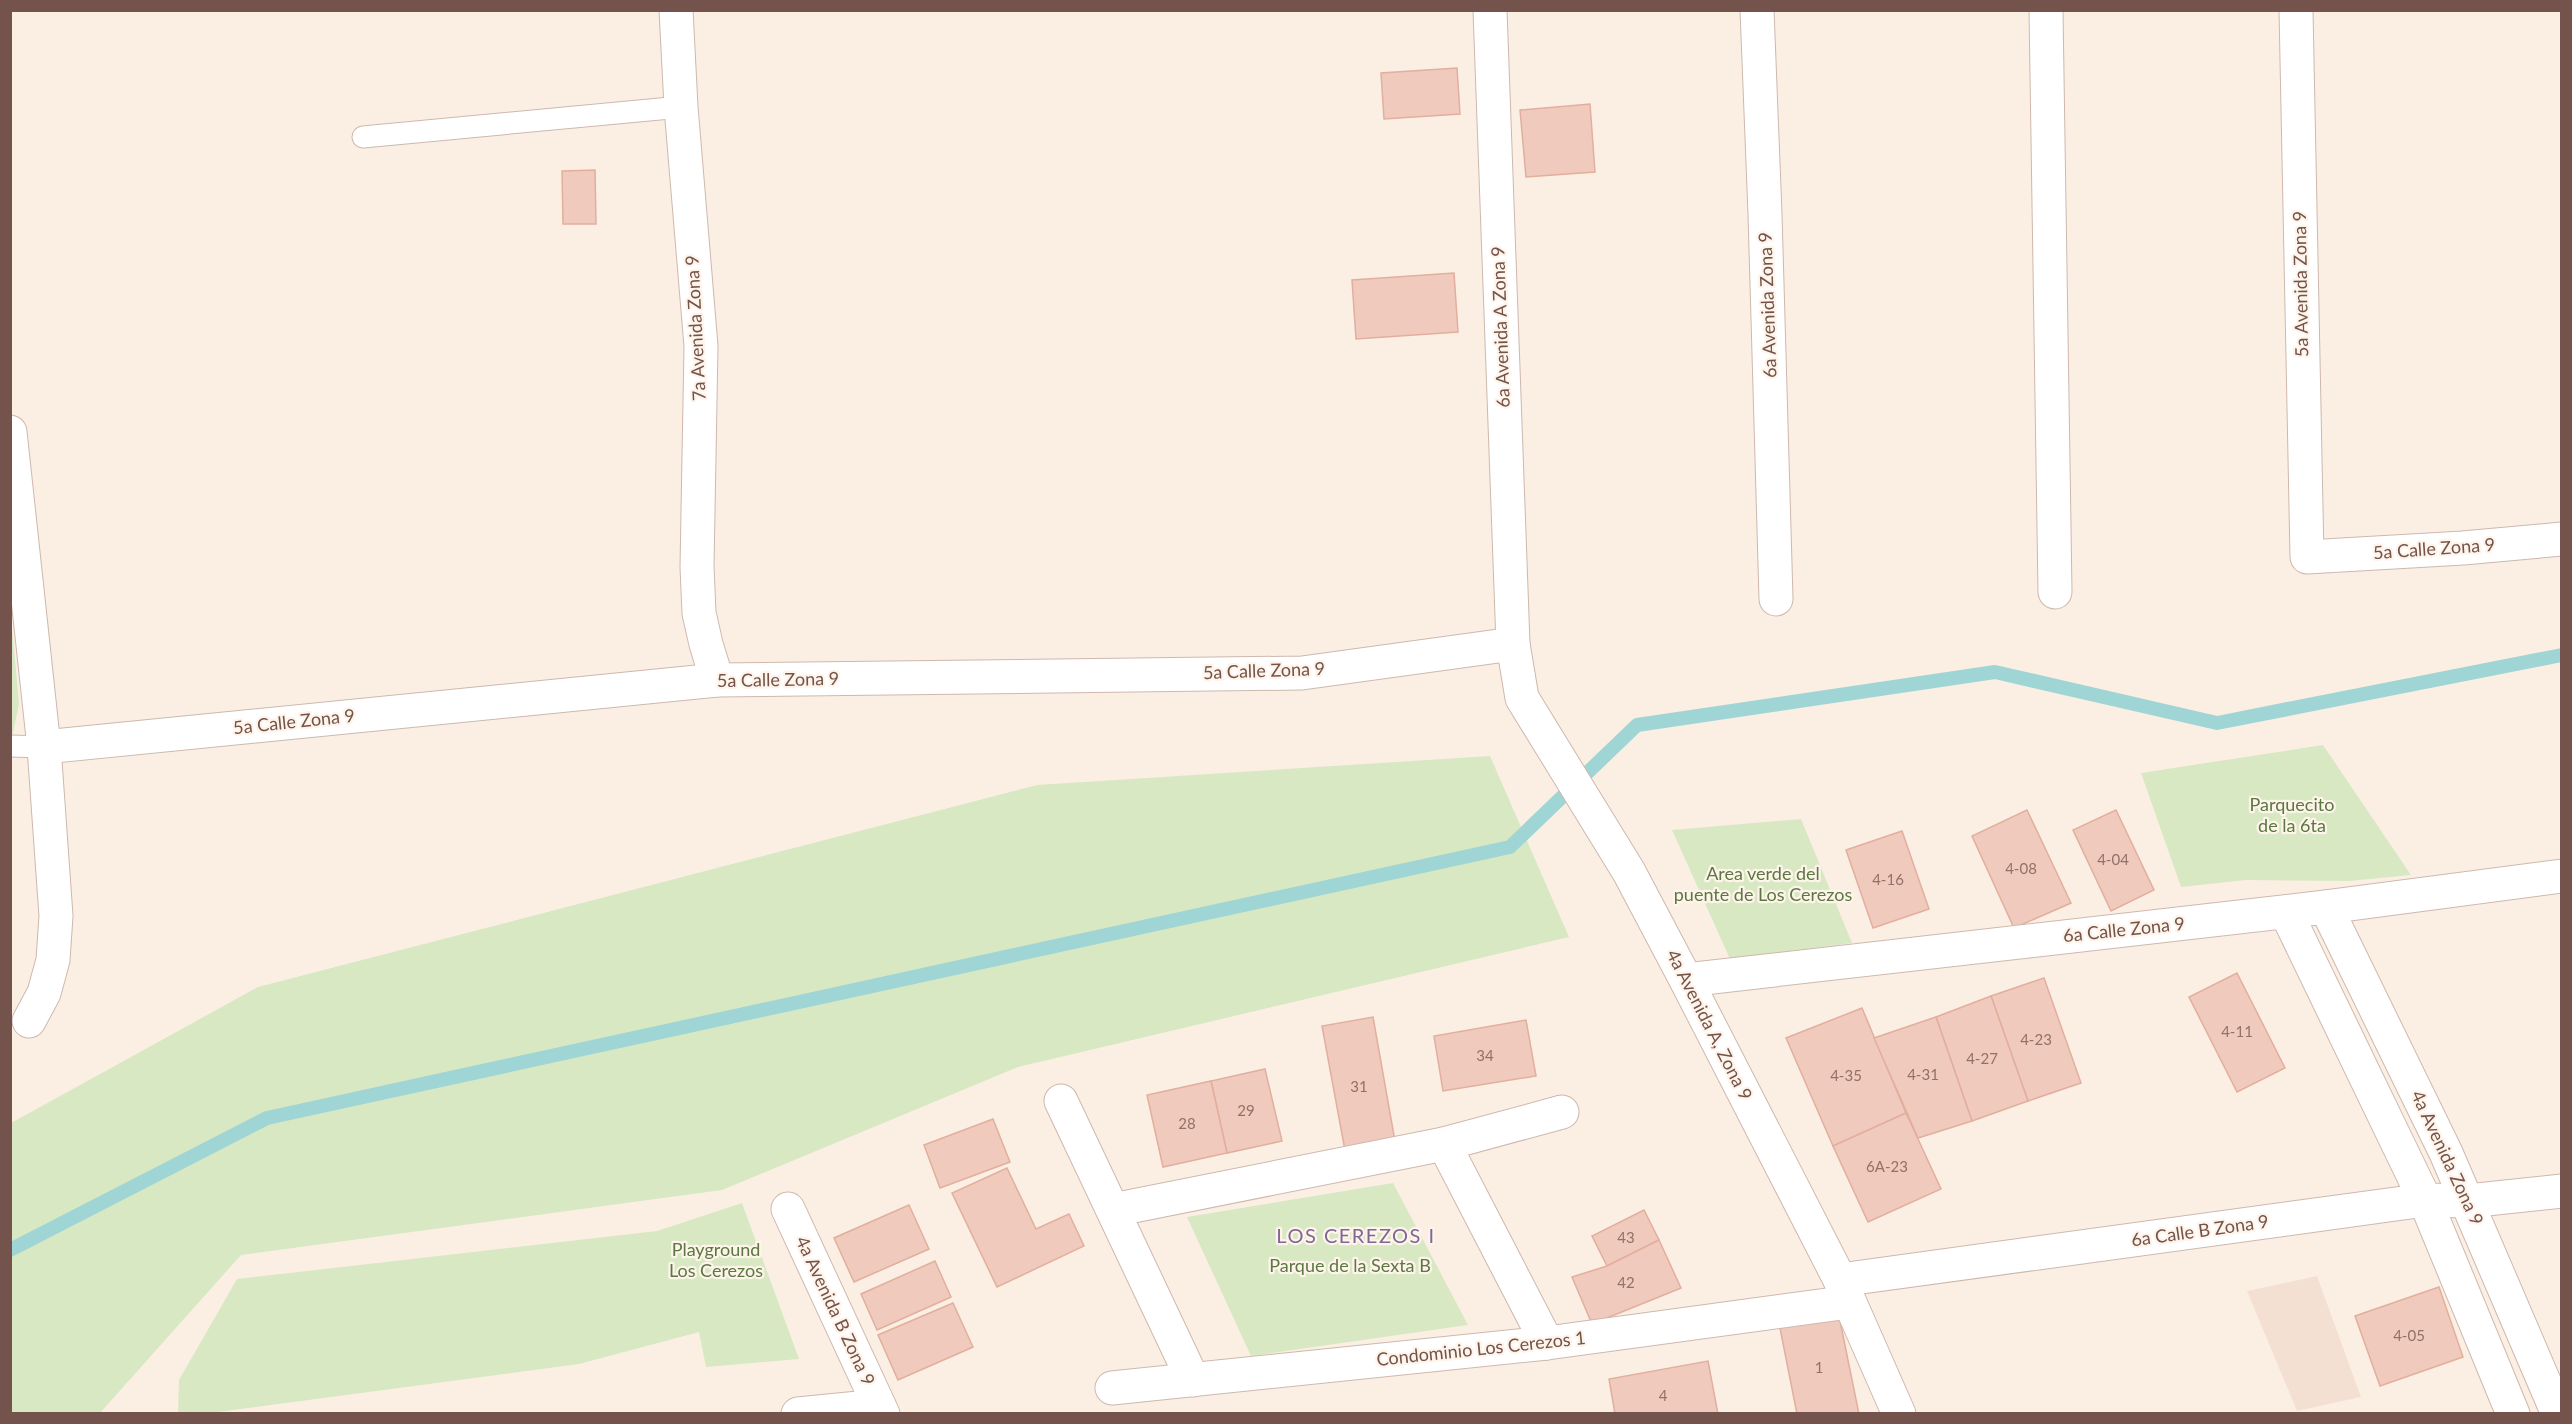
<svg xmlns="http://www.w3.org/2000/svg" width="2572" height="1424" font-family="Lato,sans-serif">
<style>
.residential{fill:#f3e0d3}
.green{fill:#d8e8c3}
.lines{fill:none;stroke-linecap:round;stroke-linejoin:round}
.stream{stroke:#a0d5d5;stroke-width:14}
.building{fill:#f0cabd;stroke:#e2ae9e;stroke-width:1.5}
.lane-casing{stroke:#ceb8ae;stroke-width:23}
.street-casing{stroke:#ceb8ae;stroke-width:35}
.lane{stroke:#fff;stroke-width:21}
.street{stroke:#fff;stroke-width:33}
.labels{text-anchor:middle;stroke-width:4.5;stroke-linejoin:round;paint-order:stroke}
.number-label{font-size:15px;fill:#927168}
.street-label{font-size:18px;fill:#73534b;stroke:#fef4ea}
.park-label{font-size:18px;fill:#5b7843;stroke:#fef4ea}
.neighbourhood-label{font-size:20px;letter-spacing:1.5px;fill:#7f6796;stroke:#fef4ea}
</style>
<rect width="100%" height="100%" fill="#fbefe4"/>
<path class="residential" d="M2317,1276L2361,1397L2297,1411L2247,1291Z"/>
<g class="green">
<path d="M10,605L19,704L11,742H10Z"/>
<path d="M2323,745L2411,875L2349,881L2246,880L2181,887L2141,773Z"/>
<path d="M1490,756L1569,937L1018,1067L722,1190L241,1255L100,1413H11V1123L258,987L1037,785Z"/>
<path d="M1801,819L1852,943L1730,959L1672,830Z"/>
<path d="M1393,1183L1468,1325L1251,1356L1187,1217Z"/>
<path d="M742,1203L799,1359L706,1367L699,1332L579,1364L210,1413H178L179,1380L237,1279L657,1231Z"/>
</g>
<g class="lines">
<path class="stream" d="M10,1250L267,1118L1510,847L1637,725L1995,672L2217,723L2562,655"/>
</g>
<g class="building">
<path d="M1457,68L1460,114L1384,119L1381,73Z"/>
<path d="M1590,104L1595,172L1526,177L1520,110Z"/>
<path d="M595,170L596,224H563L562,171Z"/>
<path d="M1454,273L1458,332L1356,339L1352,280Z"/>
<path d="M2027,810L2071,903L2014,928L1972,836Z"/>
<path d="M2116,810L2154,890L2111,911L2073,830Z"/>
<path d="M1902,831L1929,909L1873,928L1846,850Z"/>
<path d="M2237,973L2285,1068L2237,1092L2189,997Z"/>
<path d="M2044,978L2081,1083L2028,1101L1991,996Z"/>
<path d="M1991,996L2028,1101L1972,1121L1936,1017Z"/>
<path d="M1862,1008L1906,1113L1833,1146L1786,1038Z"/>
<path d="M1373,1017L1396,1147L1346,1156L1322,1026Z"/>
<path d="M1936,1017L1972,1121L1918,1138L1874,1038Z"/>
<path d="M1526,1020L1536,1076L1443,1091L1434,1036Z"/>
<path d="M1265,1069L1282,1141L1227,1153L1211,1081Z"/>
<path d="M1211,1081L1227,1153L1163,1167L1147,1095Z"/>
<path d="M1906,1113L1941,1189L1868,1222L1833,1146Z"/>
<path d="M993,1119L1010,1162L940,1188L924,1145Z"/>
<path d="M1007,1168L1036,1229L1069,1214L1084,1246L997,1287L952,1193Z"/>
<path d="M909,1205L929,1249L854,1282L834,1238Z"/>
<path d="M1644,1210L1659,1240L1607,1266L1592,1236Z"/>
<path d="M1659,1240L1681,1288L1592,1324L1572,1277L1607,1266Z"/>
<path d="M935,1261L951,1297L877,1330L861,1294Z"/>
<path d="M2439,1287L2463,1357L2380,1386L2355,1316Z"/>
<path d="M953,1303L973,1347L898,1380L878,1335Z"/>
<path d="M1838,1311L1859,1414H1797L1779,1323Z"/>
<path d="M1708,1361L1718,1414H1615L1609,1379Z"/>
</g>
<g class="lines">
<g class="lane-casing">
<g id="lane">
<path d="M363,137L681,107"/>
<path d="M10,746L44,747"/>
</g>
</g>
<g class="street-casing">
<g id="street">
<path d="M676,10L681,107L701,346L697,567L699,613L706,644L717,680"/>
<path d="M1490,10L1513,644L1522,698L1629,872L1686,980L1840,1280L1899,1414"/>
<path d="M1757,10L1765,214L1776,599"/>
<path d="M2046,10L2055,592"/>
<path d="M2296,10L2307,557L2463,548L2562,539"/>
<path d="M10,432L44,747L56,916L53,960L44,993L29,1021"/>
<path d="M44,747L717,680L1302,673L1513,644"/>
<path d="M2326,907L2446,1153L2558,1414"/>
<path d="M2286,912L2425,1200L2513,1414"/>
<path d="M1686,980L2326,907L2562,876"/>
<path d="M1061,1101L1193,1380"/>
<path d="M1444,1144L1547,1343"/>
<path d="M788,1209L883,1414"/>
<path d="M1113,1210L1444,1144L1562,1112"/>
<path d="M1840,1280L2425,1200L2468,1201L2562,1191"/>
<path d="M1112,1388L1547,1343L1849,1302"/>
<path d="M798,1414L879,1406"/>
</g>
</g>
<use href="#lane" class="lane"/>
<use href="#street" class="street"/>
</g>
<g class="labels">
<g class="number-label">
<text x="2113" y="865">4-04</text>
<text x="2021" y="874">4-08</text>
<text x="1888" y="885">4-16</text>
<text x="2237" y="1037">4-11</text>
<text x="2036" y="1045">4-23</text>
<text x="1485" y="1061">34</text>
<text x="1982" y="1064">4-27</text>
<text x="1923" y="1080">4-31</text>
<text x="1846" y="1081">4-35</text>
<text x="1359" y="1092">31</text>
<text x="1246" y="1116">29</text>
<text x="1187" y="1129">28</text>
<text x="1887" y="1172">6A-23</text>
<text x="1626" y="1243">43</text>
<text x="1626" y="1288">42</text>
<text x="2409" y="1341">4-05</text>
<text x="1819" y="1373">1</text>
<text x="1663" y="1401">4</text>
</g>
<g class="street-label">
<text transform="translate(2301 284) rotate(-91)" y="6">5a Avenida Zona 9</text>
<text transform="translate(1768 305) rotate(-92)" y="6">6a Avenida Zona 9</text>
<text transform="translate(1501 327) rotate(-92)" y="6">6a Avenida A Zona 9</text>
<text transform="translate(696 328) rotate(-93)" y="6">7a Avenida Zona 9</text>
<text transform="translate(2434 549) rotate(-4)" y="6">5a Calle Zona 9</text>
<text transform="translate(1264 671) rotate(-2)" y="6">5a Calle Zona 9</text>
<text transform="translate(778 680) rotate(-1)" y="6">5a Calle Zona 9</text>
<text transform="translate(294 722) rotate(-6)" y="6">5a Calle Zona 9</text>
<text transform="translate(2124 930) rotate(-6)" y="6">6a Calle Zona 9</text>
<text transform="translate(1709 1025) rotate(63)" y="6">4a Avenida A, Zona 9</text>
<text transform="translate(2447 1158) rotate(65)" y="6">4a Avenida Zona 9</text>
<text transform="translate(2200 1231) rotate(-8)" y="6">6a Calle B Zona 9</text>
<text transform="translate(835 1311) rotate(65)" y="6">4a Avenida B Zona 9</text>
<text transform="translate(1481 1349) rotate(-6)" y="6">Condominio Los Cerezos 1</text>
</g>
<g class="park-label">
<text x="2292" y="811">Parquecito<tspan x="2292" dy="21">de la 6ta</tspan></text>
<text x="1763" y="880">Area verde del<tspan x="1763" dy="21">puente de Los Cerezos</tspan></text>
<text x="716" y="1256">Playground<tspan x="716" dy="21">Los Cerezos</tspan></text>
<text x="1350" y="1272">Parque de la Sexta B</text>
</g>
<g class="neighbourhood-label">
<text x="1356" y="1243">LOS CEREZOS I</text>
</g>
</g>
<rect width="2572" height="1424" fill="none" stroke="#73534b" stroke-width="24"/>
</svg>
